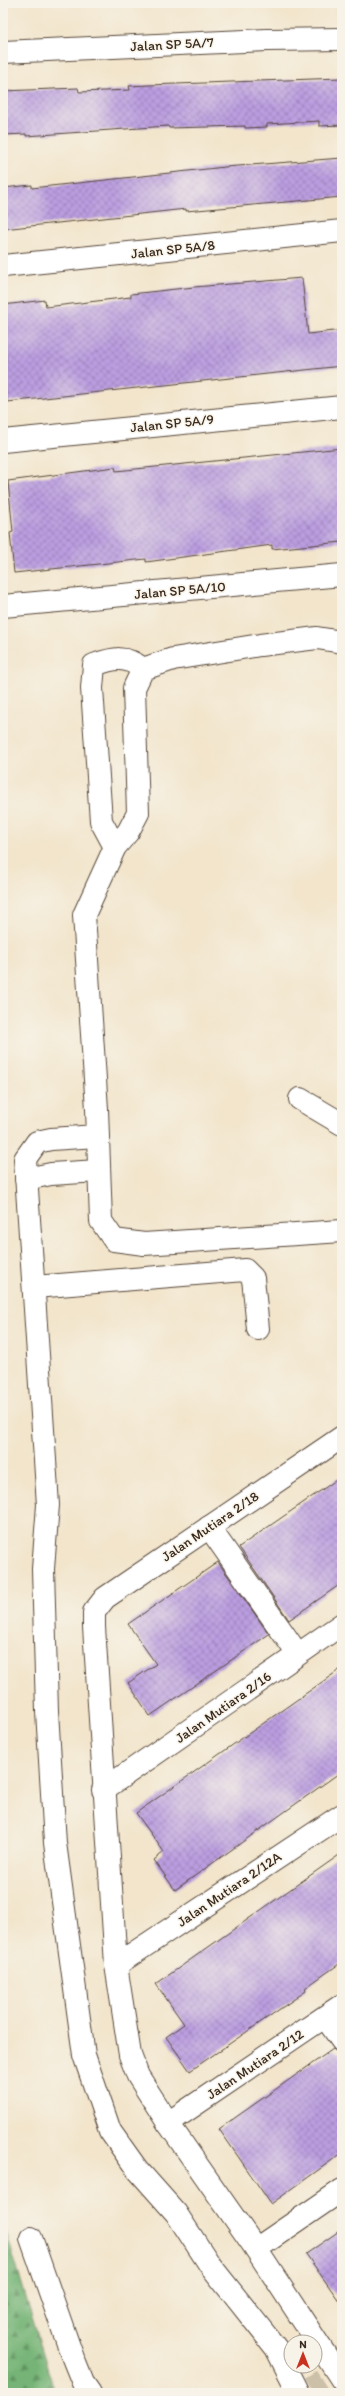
<svg xmlns="http://www.w3.org/2000/svg" width="345" height="2396" font-family="Itim,sans-serif">
<style>
.forest{fill:url(#forest-firs);stroke:#586f4a}
.building{fill:url(#building-cross-hatch)}
.lines{fill:none;stroke-linecap:round;stroke-linejoin:round}
.minor-tunnel{stroke:#cdc0a9;stroke-width:22;stroke-dasharray:22 11;stroke-linecap:butt}
.minor-casing{stroke:#564638;stroke-width:24}
.minor{stroke:#fff;stroke-width:22}
.labels{text-anchor:middle;stroke-width:3;stroke-linejoin:round;paint-order:stroke}
.street-label{font-size:14px;fill:#3b2a1e;stroke:#f7f3e8}
</style>
<defs>
<pattern id="forest-firs" width="22" height="20" patternUnits="userSpaceOnUse"><rect width="22" height="20" fill="#74b476"/><path d="M5 1l3.5 6h-7zM16 11l3.5 6h-7z" fill="#609360"/></pattern>
<pattern id="building-cross-hatch" width="8" height="8" patternUnits="userSpaceOnUse"><rect width="8" height="8" fill="#bb9ee1"/><path d="M0 0l8 8M0 8l8-8" fill="none" stroke="#9981b6"/></pattern>
</defs>
<rect width="100%" height="100%" fill="#f7f3e8"/>
<filter id="ink" filterUnits="userSpaceOnUse"><feTurbulence type="fractalNoise" baseFrequency=".025" numOctaves="2"/><feDisplacementMap in="SourceGraphic" scale="8" xChannelSelector="R" yChannelSelector="G"/><feConvolveMatrix kernelMatrix="1 2 1 2 8 2 1 2 1" color-interpolation-filters="sRGB"/></filter>
<filter id="wash" filterUnits="userSpaceOnUse"><feTurbulence type="fractalNoise" baseFrequency=".012" numOctaves="4" result="noise"/><feDisplacementMap in="SourceGraphic" scale="16" xChannelSelector="R" yChannelSelector="G"/><feGaussianBlur stdDeviation="0.9" result="paint"/><feColorMatrix in="noise" values="0 0 0 0 0 0 0 0 0 0 0 0 0 0 0 0 0 1.4 0 .05"/><feComposite in="paint" operator="in"/></filter>
<g filter="url(#wash)">
<rect width="100%" height="100%" fill="#f2e5cc"/>
<path class="forest" d="M3,2222L53,2386L58,2393H3Z"/>
<g id="blocks">
<g class="building">
<path d="M341,78L342,125L319,126V121L267,124V127L245,128V126L169,128L168,126L26,136V134L3,135V91L78,88L79,92L130,90L129,86L149,85Z"/>
<path d="M342,158V197L186,211V209L3,229V188L32,185V188L225,167Z"/>
<path d="M302,278L308,334L342,330V366L7,402L3,365V362H6L3,305L45,300L46,307L131,297V294L194,287Z"/>
<path d="M342,448V542L272,549V545L146,562V559L14,573L10,533L13,532L8,481L115,467L116,471Z"/>
<path d="M342,1476V1583L289,1620L239,1547Z"/>
<path d="M218,1562L269,1634L150,1716L128,1683L156,1664L128,1624Z"/>
<path d="M342,1668V1771L175,1890L154,1860L164,1852L136,1813Z"/>
<path d="M342,1853V1962L305,1988L306,1991L190,2071L166,2037L184,2024L156,1984Z"/>
<path d="M333,2049L342,2055V2153L271,2204L219,2129Z"/>
<path d="M342,2229V2305L306,2254Z"/>
</g>
</g>
</g>
<g filter="url(#ink)">
<use href="#blocks" fill-opacity="0" stroke="#564638" stroke-width="1"/>
<g class="lines">
<path class="minor-tunnel" d="M311,2387L322,2380"/>
<g class="minor-casing">
<g id="minor">
<path d="M3,52L267,40L342,39"/>
<path d="M3,266L342,231"/>
<path d="M3,441L342,407"/>
<path d="M3,606L342,575"/>
<path d="M342,642L317,638L260,645L173,659L143,669L134,688L138,813L128,832L115,847L84,915L97,1109L101,1221L114,1240L144,1244L342,1231"/>
<path d="M115,847L101,821L92,688L94,665C114,658 126,655 143,669"/>
<path d="M300,1099L342,1124"/>
<path d="M97,1136L51,1139L37,1142L25,1159L48,1505L43,1569L47,1711L55,1843L84,2055L110,2131L137,2169L176,2213L210,2265L276,2348L299,2393"/>
<path d="M26,1179L51,1174L98,1171"/>
<path d="M34,1287L245,1270L253,1278L258,1329"/>
<path d="M342,1437L105,1598L94,1612V1627L116,1965L130,2055L138,2076L168,2123L256,2249L342,2380"/>
<path d="M209,1527L297,1653"/>
<path d="M103,1790L342,1624"/>
<path d="M116,1965L342,1815"/>
<path d="M325,2017L342,2041"/>
<path d="M168,2123L342,2005"/>
<path d="M31,2238L73,2358L83,2383L90,2393"/>
<path d="M256,2249L342,2190"/>
</g>
</g>
<use href="#minor" class="minor"/>
</g>
</g>
<g class="labels">
<g class="street-label">
<text transform="translate(172 44) rotate(-3)" y="5">Jalan SP 5A/7</text>
<text transform="translate(173 249) rotate(-6)" y="5">Jalan SP 5A/8</text>
<text transform="translate(172 423) rotate(-6)" y="5">Jalan SP 5A/9</text>
<text transform="translate(180 590) rotate(-5)" y="5">Jalan SP 5A/10</text>
<text transform="translate(210 1526) rotate(-34)" y="5">Jalan Mutiara 2/18</text>
<text transform="translate(223 1707) rotate(-35)" y="5">Jalan Mutiara 2/16</text>
<text transform="translate(229 1889) rotate(-34)" y="5">Jalan Mutiara 2/12A</text>
<text transform="translate(255 2064) rotate(-34)" y="5">Jalan Mutiara 2/12</text>
</g>
</g>
<rect width="345" height="2396" fill="none" stroke="#f7f3e8" stroke-width="16"/>
<g transform="translate(303 2354)"><circle r="19" fill="#f7f3e8" stroke="#aca397"/>
<path d="M0-3L7 15L0 10L-7 15Z" fill="#c8321e"/>
<text y="-6" font-size="11" font-weight="bold" text-anchor="middle" fill="#3b2a1e">N</text>
</g>
</svg>
